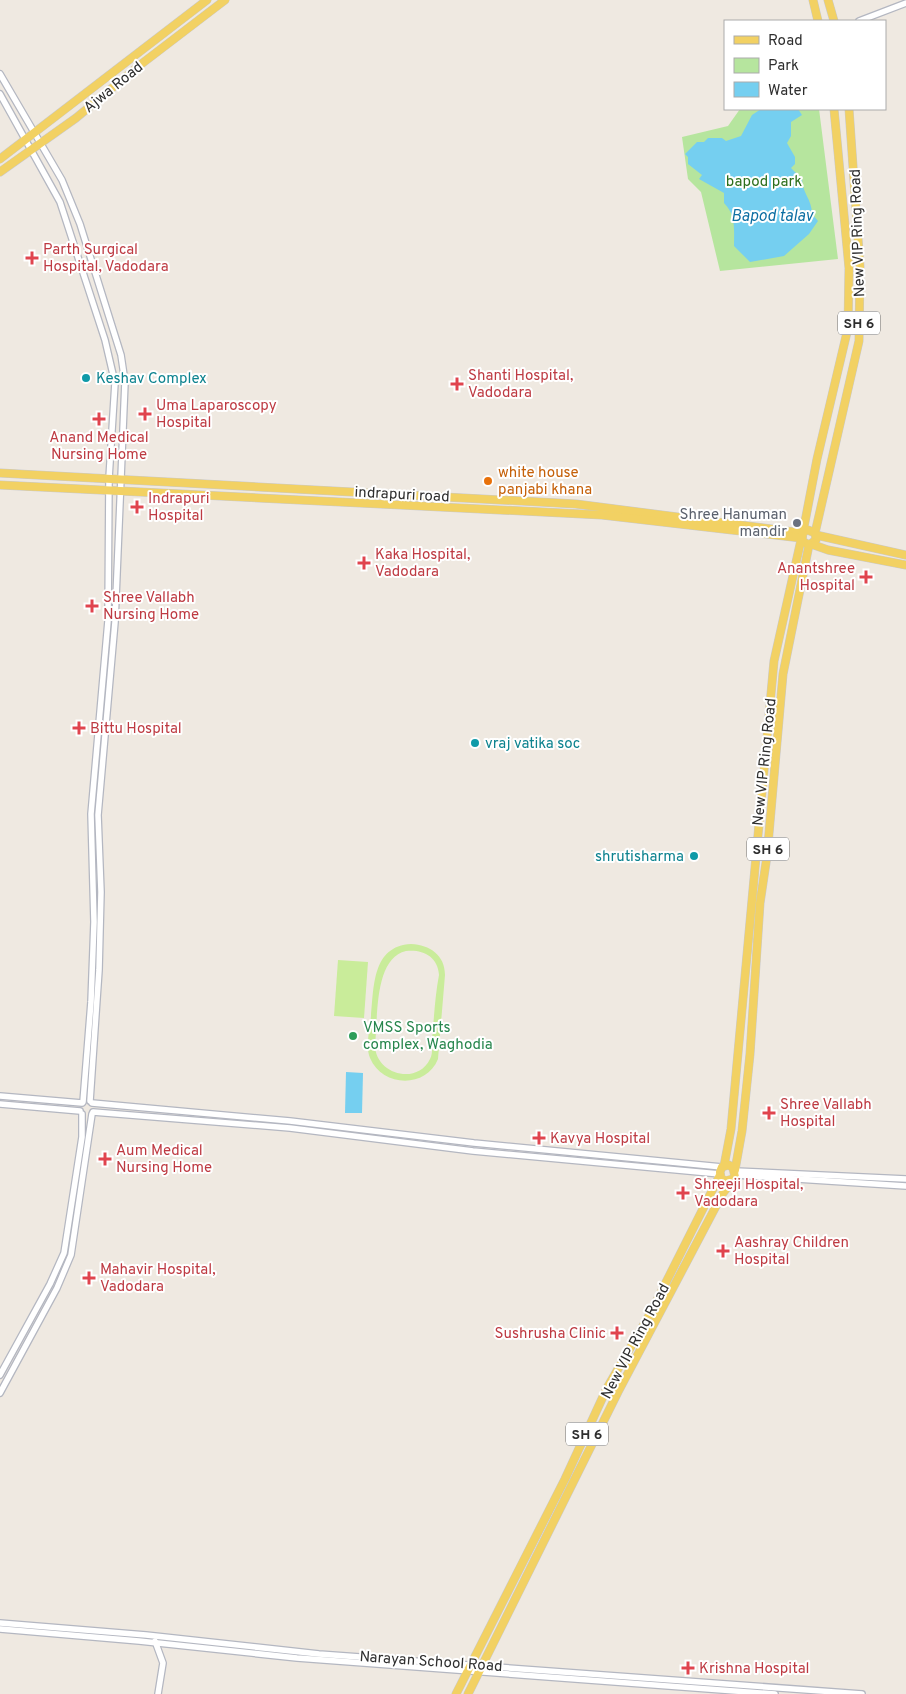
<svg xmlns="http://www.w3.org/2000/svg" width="906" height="1694" font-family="Overpass,sans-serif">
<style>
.green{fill:#b6e59e}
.pitch{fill:#c9ec9a;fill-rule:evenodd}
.water{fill:#75cff0}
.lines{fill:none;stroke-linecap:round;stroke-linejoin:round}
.minor-casing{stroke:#b4b7c1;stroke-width:8}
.major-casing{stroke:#c9c9c9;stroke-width:9}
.minor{stroke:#fff;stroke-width:5.5}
.major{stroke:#f2d163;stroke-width:8}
.health-dot{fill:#e0444e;stroke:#fff;stroke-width:2}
.culture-dot{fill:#0f9aa8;stroke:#fff;stroke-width:2}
.food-dot{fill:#e8710a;stroke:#fff;stroke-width:2}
.worship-dot{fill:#6b7280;stroke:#fff;stroke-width:2}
.leisure-dot{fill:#2e9e5b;stroke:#fff;stroke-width:2}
.labels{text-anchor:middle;stroke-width:4;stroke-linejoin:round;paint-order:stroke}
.shield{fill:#fff;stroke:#6d6d6d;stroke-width:1}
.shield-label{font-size:14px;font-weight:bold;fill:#2e2e2e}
.street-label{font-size:15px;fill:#2e2e2e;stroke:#fff}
.park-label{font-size:15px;fill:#2c6e1b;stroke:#fff}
.health-label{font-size:15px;fill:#be3a42;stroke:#fff;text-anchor:start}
.culture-label{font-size:15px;fill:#0d838f;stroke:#fff;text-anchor:start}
.food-label{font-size:15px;fill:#c56008;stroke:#fff;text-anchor:start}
.worship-label{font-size:15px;fill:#5b616d;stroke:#fff;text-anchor:end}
.leisure-label{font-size:15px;fill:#27864d;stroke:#fff;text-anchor:start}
.water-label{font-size:16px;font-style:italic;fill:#0d6fa3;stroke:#fff}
</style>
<rect width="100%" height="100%" fill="#efe9e1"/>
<path class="green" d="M740,109H819L838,259L720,271L701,192L688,179L682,137L728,126Z"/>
<g class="pitch">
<path d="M411,944C430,945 445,955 445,975L438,1059C426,1089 382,1087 370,1058C365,1046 370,1029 371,1016C374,987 372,946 411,944ZM406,951C422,949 438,956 439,975C435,996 434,1018 432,1040C432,1046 433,1054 430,1059C417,1086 375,1074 375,1045C378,1018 374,958 406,951Z"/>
<path d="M338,960L368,962L364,1018L334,1016Z"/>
</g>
<g class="water">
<path d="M761,109H798L802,115L791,122V136L787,143L795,157V164L791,168L802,179C802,193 812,199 812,214L818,221L809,234L784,256L750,262L734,246C734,229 736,215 724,203V193L699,179L702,175L688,164V157L685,154L697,142H704L708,138H722L726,141L741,136L752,115Z"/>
<path d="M346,1072L363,1073L362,1113H345Z"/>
</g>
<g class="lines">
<g class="minor-casing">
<g id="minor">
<path d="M859,21L906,3"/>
<path d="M0,74L62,180L80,224L121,355L125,382L115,622L98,815L101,892L99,970L90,1101"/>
<path d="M0,94L60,202L105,340L115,383L109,478L108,621L91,814L94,922L91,1002L83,1102"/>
<path d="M0,1096L82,1103"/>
<path d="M92,1103L290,1121L474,1143L722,1167"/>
<path d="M0,1104L80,1111"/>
<path d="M93,1112L290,1128L473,1151L720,1174"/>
<path d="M735,1171L906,1179"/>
<path d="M736,1175L906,1186"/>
<path d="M0,1375L50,1284L64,1253L82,1137V1114"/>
<path d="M0,1393L57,1288L71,1255L92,1114"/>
<path d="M0,1623L146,1635L319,1654L862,1694"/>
<path d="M0,1629L139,1641L297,1658L775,1694"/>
<path d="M155,1641L163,1663L158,1694"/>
</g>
</g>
<g class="major-casing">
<g id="major">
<path d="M813,0L818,21"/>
<path d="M828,0L834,21"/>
<path d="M0,159L207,0"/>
<path d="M0,172L76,118L140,65L225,0"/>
<path d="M0,473L576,504L802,533"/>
<path d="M0,485L602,515L801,538"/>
<path d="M803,532L817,459L848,328L849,268L834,109"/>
<path d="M815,533L808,530L803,532L802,541L809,545L816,540L815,533L859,341L860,267L849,109"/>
<path d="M816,535L906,555"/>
<path d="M811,544L828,550L906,565"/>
<path d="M724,1166L731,1129L774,661L801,540"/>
<path d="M735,1170L742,1131L750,1054L760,903L767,856L783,674L809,545"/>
<path d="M456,1694L565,1479L607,1388L651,1312L720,1175"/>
<path d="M468,1694L618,1392L723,1193L735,1177L733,1168L729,1165L722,1167L720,1172L721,1178L725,1181L733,1179"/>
</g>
</g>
<use href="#minor" class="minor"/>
<use href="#major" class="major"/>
</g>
<g class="health-dot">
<path d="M29.5 250.5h5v5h5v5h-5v5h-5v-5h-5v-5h5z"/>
<path d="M454.5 376.5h5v5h5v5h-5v5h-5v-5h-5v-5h5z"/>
<path d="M142.5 406.5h5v5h5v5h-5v5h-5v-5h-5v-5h5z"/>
<path d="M96.5 411.5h5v5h5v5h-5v5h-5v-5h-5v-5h5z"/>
<path d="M134.5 499.5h5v5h5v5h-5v5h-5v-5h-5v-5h5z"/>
<path d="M361.5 555.5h5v5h5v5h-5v5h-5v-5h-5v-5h5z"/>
<path d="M863.5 569.5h5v5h5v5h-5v5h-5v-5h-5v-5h5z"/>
<path d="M89.5 598.5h5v5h5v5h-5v5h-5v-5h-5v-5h5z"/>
<path d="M76.5 720.5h5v5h5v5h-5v5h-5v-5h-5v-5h5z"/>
<path d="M766.5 1105.5h5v5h5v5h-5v5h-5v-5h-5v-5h5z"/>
<path d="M536.5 1130.5h5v5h5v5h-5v5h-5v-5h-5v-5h5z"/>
<path d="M102.5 1151.5h5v5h5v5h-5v5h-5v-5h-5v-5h5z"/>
<path d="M680.5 1185.5h5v5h5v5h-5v5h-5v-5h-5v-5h5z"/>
<path d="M720.5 1243.5h5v5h5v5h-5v5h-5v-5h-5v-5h5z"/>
<path d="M86.5 1270.5h5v5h5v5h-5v5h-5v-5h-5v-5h5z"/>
<path d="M614.5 1325.5h5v5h5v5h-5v5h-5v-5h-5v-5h5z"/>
<path d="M685.5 1660.5h5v5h5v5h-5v5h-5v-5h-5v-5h5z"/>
</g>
<g class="culture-dot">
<circle cx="86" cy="378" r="5"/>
<circle cx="475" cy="743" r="5"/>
<circle cx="694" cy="856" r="5"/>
</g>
<circle class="food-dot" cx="488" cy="481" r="5"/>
<circle class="worship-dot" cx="797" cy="523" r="5"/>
<circle class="leisure-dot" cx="353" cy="1036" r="5"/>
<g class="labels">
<g class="shield">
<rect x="838" y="311.5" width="42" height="23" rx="4"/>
<rect x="747" y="837.5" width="42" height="23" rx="4"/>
<rect x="566" y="1422.5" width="42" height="23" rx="4"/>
</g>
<g class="shield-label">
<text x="859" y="328">SH 6</text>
<text x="768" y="854">SH 6</text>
<text x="587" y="1439">SH 6</text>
</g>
<g class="street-label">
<text transform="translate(113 87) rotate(-39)" y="5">Ajwa Road</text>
<text transform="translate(857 233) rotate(-92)" y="5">New VIP Ring Road</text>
<text transform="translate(402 494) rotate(3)" y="5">indrapuri road</text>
<text transform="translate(764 762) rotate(-84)" y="5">New VIP Ring Road</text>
<text transform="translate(635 1341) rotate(-62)" y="5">New VIP Ring Road</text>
<text transform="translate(431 1661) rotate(4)" y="5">Narayan School Road</text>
</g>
<g class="park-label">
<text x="764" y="186">bapod park</text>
</g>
<g class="health-label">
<text x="43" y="254">Parth Surgical<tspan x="43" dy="17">Hospital, Vadodara</tspan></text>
<text x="468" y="380">Shanti Hospital,<tspan x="468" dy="17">Vadodara</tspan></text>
<text x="156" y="410">Uma Laparoscopy<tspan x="156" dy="17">Hospital</tspan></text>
<text x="99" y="442" text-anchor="middle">Anand Medical<tspan x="99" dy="17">Nursing Home</tspan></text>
<text x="148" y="503">Indrapuri<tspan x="148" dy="17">Hospital</tspan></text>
<text x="375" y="559">Kaka Hospital,<tspan x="375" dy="17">Vadodara</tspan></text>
<text x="855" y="573" text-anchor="end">Anantshree<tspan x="855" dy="17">Hospital</tspan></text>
<text x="103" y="602">Shree Vallabh<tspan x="103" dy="17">Nursing Home</tspan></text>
<text x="90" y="733">Bittu Hospital</text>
<text x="780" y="1109">Shree Vallabh<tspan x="780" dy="17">Hospital</tspan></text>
<text x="550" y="1143">Kavya Hospital</text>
<text x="116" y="1155">Aum Medical<tspan x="116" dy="17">Nursing Home</tspan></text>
<text x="694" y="1189">Shreeji Hospital,<tspan x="694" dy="17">Vadodara</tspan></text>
<text x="734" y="1247">Aashray Children<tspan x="734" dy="17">Hospital</tspan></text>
<text x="100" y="1274">Mahavir Hospital,<tspan x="100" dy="17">Vadodara</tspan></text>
<text x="606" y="1338" text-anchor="end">Sushrusha Clinic</text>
<text x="699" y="1673">Krishna Hospital</text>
</g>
<g class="culture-label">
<text x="96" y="383">Keshav Complex</text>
<text x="485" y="748">vraj vatika soc</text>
<text x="684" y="861" text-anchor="end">shrutisharma</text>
</g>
<g class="food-label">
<text x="498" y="477">white house<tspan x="498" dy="17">panjabi khana</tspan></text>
</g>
<g class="worship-label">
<text x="787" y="519">Shree Hanuman<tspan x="787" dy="17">mandir</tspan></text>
</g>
<g class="leisure-label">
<text x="363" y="1032">VMSS Sports<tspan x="363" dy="17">complex, Waghodia</tspan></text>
</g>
<g class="water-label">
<text x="772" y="221">Bapod talav</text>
</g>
</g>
<rect x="724" y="20" width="162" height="90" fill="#ffffff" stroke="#ababab"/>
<rect x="734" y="36" width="25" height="8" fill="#f2d163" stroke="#ababab"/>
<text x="768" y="45" font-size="15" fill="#2e2e2e">Road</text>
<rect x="734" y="58" width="25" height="15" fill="#b6e59e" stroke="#ababab"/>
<text x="768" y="70" font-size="15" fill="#2e2e2e">Park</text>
<rect x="734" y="82" width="25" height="15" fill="#75cff0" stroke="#ababab"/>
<text x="768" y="95" font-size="15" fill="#2e2e2e">Water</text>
</svg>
